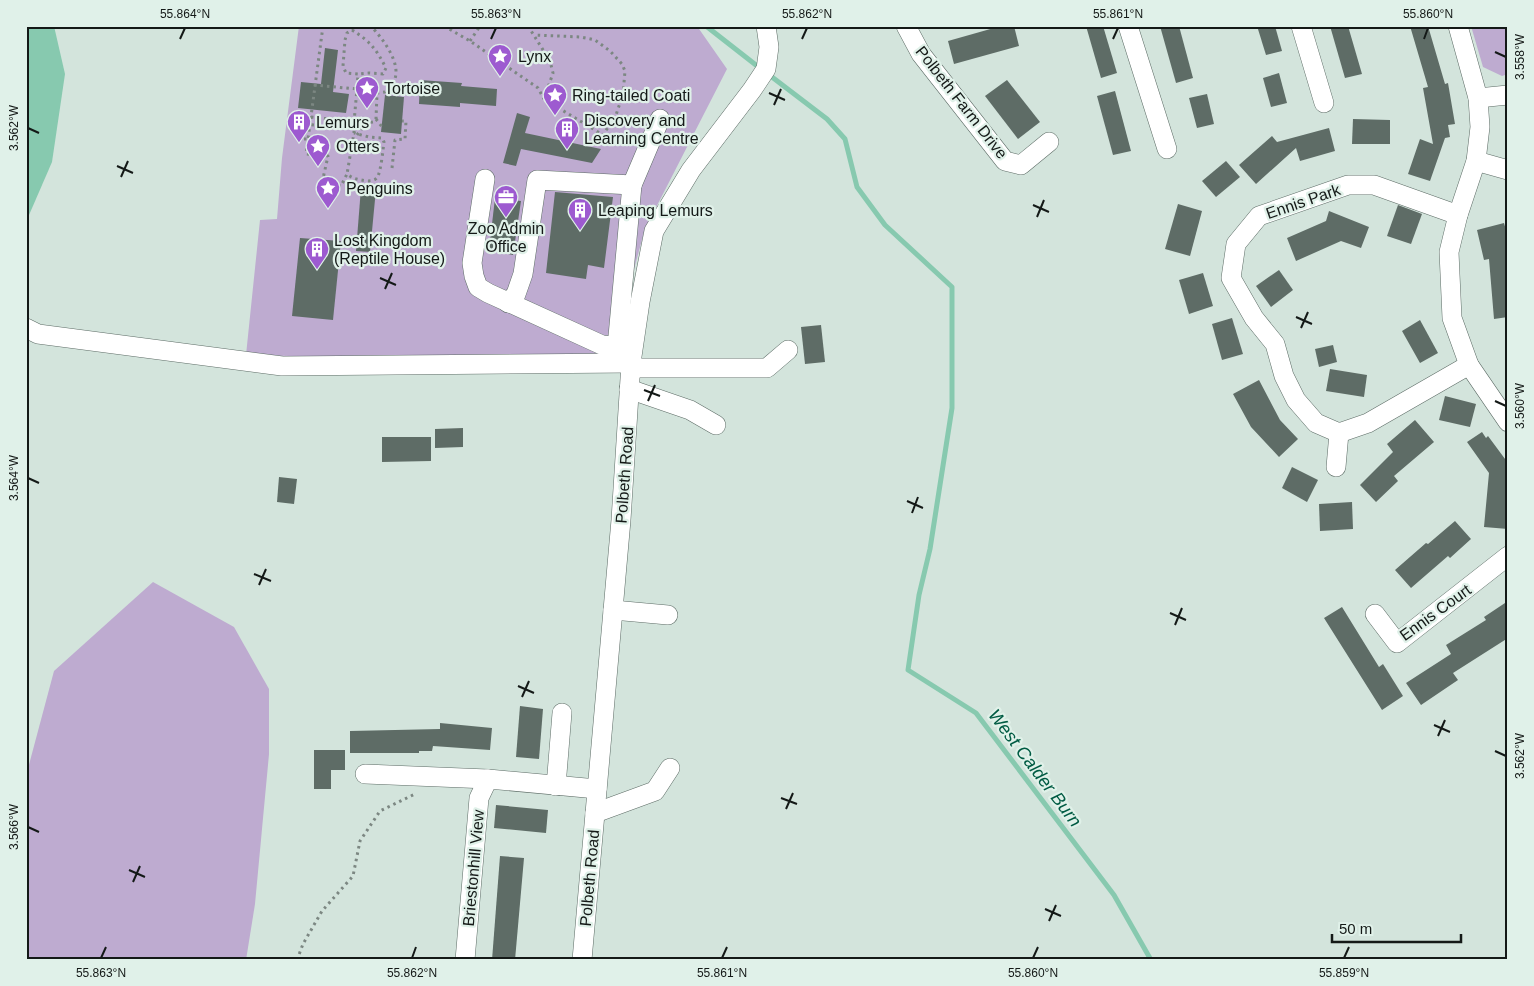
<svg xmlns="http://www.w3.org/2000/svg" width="1534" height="986" font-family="Helvetica,sans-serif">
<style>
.green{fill:#beabd0}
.water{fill:#87c9af}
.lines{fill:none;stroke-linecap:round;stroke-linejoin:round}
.stream{stroke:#87c9af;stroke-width:5}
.building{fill:#5e6c66}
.minor-casing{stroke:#5d6c66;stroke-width:20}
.path{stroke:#7c8782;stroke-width:3;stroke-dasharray:2.5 4;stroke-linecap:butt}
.minor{stroke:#fff;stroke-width:19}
.path-bridge{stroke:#7c8782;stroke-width:3;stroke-dasharray:2.5 4;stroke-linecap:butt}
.ticks{fill:none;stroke:#141917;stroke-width:2}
.labels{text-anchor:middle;stroke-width:4.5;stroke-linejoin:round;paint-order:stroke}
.poi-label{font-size:16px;fill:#141917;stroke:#e0f1e9;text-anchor:start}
.street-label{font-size:16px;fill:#141917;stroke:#e0f1e9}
.water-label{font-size:18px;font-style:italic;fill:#005b43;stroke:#e0f1e9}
.neatline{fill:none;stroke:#141917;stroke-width:2}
.ticks-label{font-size:12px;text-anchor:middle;fill:#141917}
</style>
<rect width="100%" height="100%" fill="#d3e4dc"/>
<g class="green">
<path d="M299,26H697L727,69L645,229L610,356L385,358L246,355L260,220L277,219L282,158Z"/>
<path d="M1471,26H1508V74L1502,76L1483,67Z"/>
<path d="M153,582L234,627L269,689V754L255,904L246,960H26V776L54,671Z"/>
</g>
<path class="water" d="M26,26H54L65,74L52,162L26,222Z"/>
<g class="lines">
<g class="stream">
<path d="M706,26L761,69"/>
<path d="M768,74L827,119L845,139L857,187L885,225L952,287V408L930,549L919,595L908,670L976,713L1114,895L1151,960"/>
</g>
</g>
<g class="building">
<path d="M1001,26H1014L1019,46L954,64L948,41Z"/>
<path d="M1086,26H1103L1117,73L1101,78Z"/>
<path d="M1160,26H1179L1193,78L1176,83Z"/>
<path d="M1257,26H1275L1282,51L1266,55Z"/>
<path d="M1330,26H1348L1362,74L1345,78Z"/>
<path d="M1410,26H1428L1445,84L1448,83L1455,124L1448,125L1450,137L1445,138L1430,181L1408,174L1420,139L1433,144L1423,88L1428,87Z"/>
<path d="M325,48L338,50L333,92L349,94L346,113L298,108L301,82L321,84Z"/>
<path d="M1279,73L1287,103L1271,107L1263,78Z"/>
<path d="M420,80L462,83L461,86L497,89L496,106L460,103V107L419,104Z"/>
<path d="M1007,80L1040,122L1018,139L985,96Z"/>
<path d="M1115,91L1131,151L1113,155L1097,96Z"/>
<path d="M1207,94L1214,124L1197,128L1189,98Z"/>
<path d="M385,95L404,97L401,134L381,132Z"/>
<path d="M517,113L530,117L525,133L601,149L592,163L521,149L516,166L503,163Z"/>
<path d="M1353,119L1390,120V144H1352Z"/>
<path d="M1329,128L1335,151L1300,161L1296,148L1256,184L1239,165L1272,136L1277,142Z"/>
<path d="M1226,161L1240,177L1216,197L1202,181Z"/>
<path d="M361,188L376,189L370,252L356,251Z"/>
<path d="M555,192L613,197L604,268L588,265L586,279L546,273Z"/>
<path d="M495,198L521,201L513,255L489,250Z"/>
<path d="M1178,204L1202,211L1190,256L1165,249Z"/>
<path d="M1398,205L1422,214L1411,244L1387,236Z"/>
<path d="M1329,211L1369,227L1361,248L1341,241L1296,261L1287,238L1326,221Z"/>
<path d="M1504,223L1508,237V317L1494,319L1489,259L1484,260L1477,230Z"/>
<path d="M300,238L341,241L333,320L292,316Z"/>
<path d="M1279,270L1293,290L1271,307L1256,286Z"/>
<path d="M1203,273L1213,306L1189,314L1179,280Z"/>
<path d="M1232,318L1243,354L1222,360L1212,324Z"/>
<path d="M1420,320L1438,353L1420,363L1402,331Z"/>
<path d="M821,325L825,362L805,364L801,327Z"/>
<path d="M1333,345L1337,362L1319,367L1315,349Z"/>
<path d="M1330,369L1367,375L1364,397L1326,391Z"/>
<path d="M1259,380L1280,420L1298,439L1279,457L1251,427L1233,394Z"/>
<path d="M1445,396L1476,404L1470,427L1439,420Z"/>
<path d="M1415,420L1434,442L1394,476L1398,481L1376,502L1360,485L1393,452L1387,444Z"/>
<path d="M463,428V447L435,448V429Z"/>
<path d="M1482,432L1486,438L1488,436L1508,463V529L1484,527L1489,473L1467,442Z"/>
<path d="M382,437H431V461L382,462Z"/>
<path d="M1292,467L1318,480L1307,502L1282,488Z"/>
<path d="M279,477L297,479L294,504L277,502Z"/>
<path d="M1352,502L1353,529L1320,531L1319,504Z"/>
<path d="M1455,521L1471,539L1450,558L1448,556L1411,588L1395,570L1426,543L1428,544Z"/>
<path d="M1508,601V638L1453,673L1458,680L1421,705L1406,683L1451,654L1446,645L1486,620L1484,617Z"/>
<path d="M1342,607L1379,667L1383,664L1403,696L1382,710L1324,618Z"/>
<path d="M520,706L543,709L539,759L516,757Z"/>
<path d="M440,723L492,728L490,750L433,746L432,751H419V753H350V731L440,729Z"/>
<path d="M314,750H345V770H331V789H314Z"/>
<path d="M496,805L548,810L546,833L494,828Z"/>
<path d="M500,856L524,858L515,960H492Z"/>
</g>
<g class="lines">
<g class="minor-casing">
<g id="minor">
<path d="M906,26L921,54L1005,161L1021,165L1049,142"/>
<path d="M1128,26L1167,149"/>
<path d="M1301,26L1324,103"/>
<path d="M1458,26L1478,98L1480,127L1476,161L1458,215L1449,252L1452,318L1469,365L1508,422"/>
<path d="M1478,98L1508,95"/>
<path d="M1476,161L1508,170"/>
<path d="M485,179L472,263L474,276L478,287L488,293L602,345L629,347"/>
<path d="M632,185L660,119"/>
<path d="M1458,215L1374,185H1348L1259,216L1236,244L1231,278L1254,318L1275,344L1284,376L1296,400L1316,423L1339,433L1368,423L1469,365"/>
<path d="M508,303L516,294L523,274L537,180L632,185L617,347"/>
<path d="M26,328L38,334L282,366L631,363"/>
<path d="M631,368H767L788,350"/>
<path d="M629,389L690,410L716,425"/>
<path d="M1336,467L1339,433"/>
<path d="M613,610L668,615"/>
<path d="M1375,614L1397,643L1508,556"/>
<path d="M365,774L488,779"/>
<path d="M556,786L562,713"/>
<path d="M595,813L655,791L670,768"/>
<path d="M465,960L479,798L488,779L597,789"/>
<path d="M582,960L621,520L631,363L640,302L654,231L691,170L752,90L766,69L769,47L766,26"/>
</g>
</g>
<g class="path">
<path d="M323,26L306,154L328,156L322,183L341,186L347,174C352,178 355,179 361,180C366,181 373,182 377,178C381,172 383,149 384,142L382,138L369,137L354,133"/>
<path d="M444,26L470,41L538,88L544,99"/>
<path d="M528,26L550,61L553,73L544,99L603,135L616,115L623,94L625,71L622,64L610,51L595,40L581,37L534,35"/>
<path d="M470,41L480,26"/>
<path d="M314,85L357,89L358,74L346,73L343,66L345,40L347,33L352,30C371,42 376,49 386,68L383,74L369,73L358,74"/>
<path d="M311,117L354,122V133L347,174"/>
<path d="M376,119L382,127"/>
<path d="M354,122L357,89L363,91L374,90L377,93"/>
<path d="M357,135L366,123L373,122L376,119L377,93L385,92C387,89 391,86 393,83C404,65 382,38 371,26"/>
<path d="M392,168L395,140L405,139L406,121H402"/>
<path d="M297,960L303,944L322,911L353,876L360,841L380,811L415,794"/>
</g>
<use href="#minor" class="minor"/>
<g class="path-bridge">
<path d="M305,124L314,125"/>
<path d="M304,139H312"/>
</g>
</g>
<path class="ticks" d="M180,39L185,28M491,39L496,28M802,39L807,28M1113,39L1118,28M1424,39L1428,28M1495,52L1506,57M769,93L785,100M774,105L781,89M28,128L39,133M117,166L133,173M121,177L128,161M1033,205L1049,212M1037,217L1044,200M380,278L396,285M385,289L392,273M1296,317L1312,324M1301,328L1308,312M644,390L660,396M648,401L655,385M1495,401L1506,406M28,478L39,483M907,501L923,508M912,513L918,497M254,574L271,581M259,585L266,569M1170,613L1186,620M1175,625L1182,608M518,686L534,693M522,697L529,681M1434,725L1450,732M1438,736L1445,720M1495,751L1506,756M781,798L797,804M786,809L793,793M28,827L39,832M129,870L145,877M133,882L140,866M1045,909L1061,916M1049,921L1056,905M101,958L106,947M412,958L416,947M722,958L727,947M1033,958L1038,947M1344,958L1349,947"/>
<defs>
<g id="sight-pin" transform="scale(1.25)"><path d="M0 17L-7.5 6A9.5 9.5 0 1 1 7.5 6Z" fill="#9d5ad0" stroke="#e0f1e9"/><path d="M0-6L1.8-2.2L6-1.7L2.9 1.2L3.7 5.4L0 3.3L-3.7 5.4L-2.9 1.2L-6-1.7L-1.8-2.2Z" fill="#fff"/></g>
<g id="building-pin" transform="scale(1.25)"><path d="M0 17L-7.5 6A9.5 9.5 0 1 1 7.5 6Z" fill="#9d5ad0" stroke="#e0f1e9"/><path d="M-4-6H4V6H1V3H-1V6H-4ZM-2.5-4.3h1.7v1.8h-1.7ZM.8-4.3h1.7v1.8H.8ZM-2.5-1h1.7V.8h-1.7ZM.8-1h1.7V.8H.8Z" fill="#fff"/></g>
<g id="office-pin" transform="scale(1.25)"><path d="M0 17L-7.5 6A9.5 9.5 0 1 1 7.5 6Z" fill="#9d5ad0" stroke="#e0f1e9"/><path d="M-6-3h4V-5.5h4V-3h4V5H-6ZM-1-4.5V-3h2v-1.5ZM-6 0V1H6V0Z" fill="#fff"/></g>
</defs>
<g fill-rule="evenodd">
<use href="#sight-pin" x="500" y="56"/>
<use href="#sight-pin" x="367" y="88"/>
<use href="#sight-pin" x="555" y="95"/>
<use href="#building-pin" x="299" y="122"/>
<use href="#building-pin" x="567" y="129"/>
<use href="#sight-pin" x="318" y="146"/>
<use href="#sight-pin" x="328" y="188"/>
<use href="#office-pin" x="506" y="197"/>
<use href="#building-pin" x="580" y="210"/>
<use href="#building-pin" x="317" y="249"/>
</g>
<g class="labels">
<g class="poi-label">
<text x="518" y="62">Lynx</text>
<text x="384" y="94">Tortoise</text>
<text x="572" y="101">Ring-tailed Coati</text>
<text x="584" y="126">Discovery and<tspan x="584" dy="18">Learning Centre</tspan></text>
<text x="316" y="128">Lemurs</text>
<text x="336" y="152">Otters</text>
<text x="346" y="194">Penguins</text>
<text x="598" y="216">Leaping Lemurs</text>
<text x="506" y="234" text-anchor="middle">Zoo Admin<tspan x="506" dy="18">Office</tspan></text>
<text x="334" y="246">Lost Kingdom<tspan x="334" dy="18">(Reptile House)</tspan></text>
</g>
<g class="street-label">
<text transform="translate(962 102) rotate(52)" y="6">Polbeth Farm Drive</text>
<text transform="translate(1303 201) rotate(-19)" y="6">Ennis Park</text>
<text transform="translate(624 475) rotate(-86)" y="6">Polbeth Road</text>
<text transform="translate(1435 612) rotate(-36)" y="6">Ennis Court</text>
<text transform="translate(473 868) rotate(-85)" y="6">Briestonhill View</text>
<text transform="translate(589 878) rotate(-85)" y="6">Polbeth Road</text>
</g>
<g class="water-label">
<text transform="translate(1035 768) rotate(53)" y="6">West Calder Burn</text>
</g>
</g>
<rect width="1534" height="986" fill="none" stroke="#e0f1e9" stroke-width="55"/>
<path d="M1332 934v8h129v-8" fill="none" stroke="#141917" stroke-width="2.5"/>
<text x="1339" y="934" font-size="15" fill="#141917" stroke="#e0f1e9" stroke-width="4" paint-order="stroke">50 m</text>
<rect x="28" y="28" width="1478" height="930" class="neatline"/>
<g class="ticks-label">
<text x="185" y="18">55.864°N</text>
<text x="496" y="18">55.863°N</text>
<text x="807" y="18">55.862°N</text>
<text x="1118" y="18">55.861°N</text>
<text x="1428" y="18">55.860°N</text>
<text transform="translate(1520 57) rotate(-90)" y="4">3.558°W</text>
<text transform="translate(14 128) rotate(-90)" y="4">3.562°W</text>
<text transform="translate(1520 406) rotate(-90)" y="4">3.560°W</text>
<text transform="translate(14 478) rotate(-90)" y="4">3.564°W</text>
<text transform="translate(1520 756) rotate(-90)" y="4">3.562°W</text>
<text transform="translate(14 827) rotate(-90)" y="4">3.566°W</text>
<text x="101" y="977">55.863°N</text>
<text x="412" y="977">55.862°N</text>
<text x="722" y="977">55.861°N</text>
<text x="1033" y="977">55.860°N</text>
<text x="1344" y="977">55.859°N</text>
</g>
</svg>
